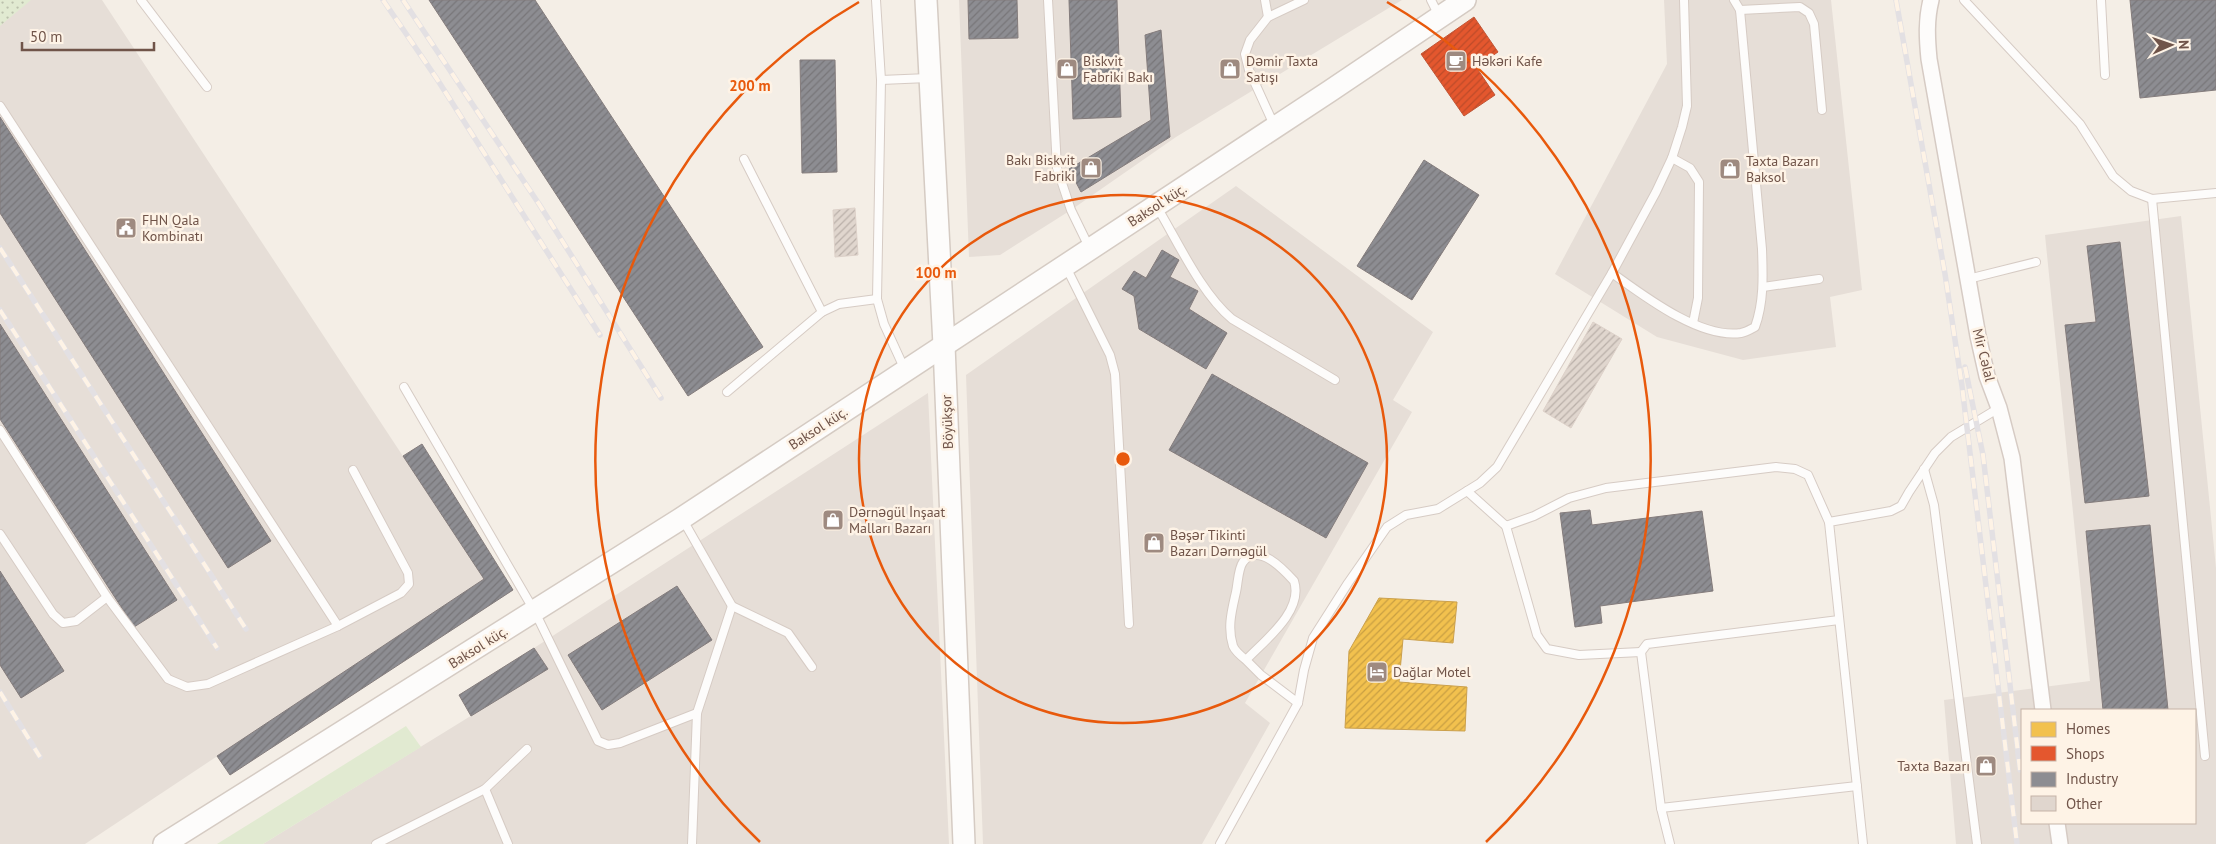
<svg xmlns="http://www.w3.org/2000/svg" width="2216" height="844" font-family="'PT Sans',sans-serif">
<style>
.industrial{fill:#e6ded7;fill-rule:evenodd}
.grass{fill:#e1ead1}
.park{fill:url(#park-dots)}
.homes{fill:url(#homes-hatch);stroke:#cba04c}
.shops{fill:url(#shops-hatch);stroke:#c15636}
.industry{fill:url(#industry-hatch);stroke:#847c7c}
.building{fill:url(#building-hatch);stroke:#ddd1c9}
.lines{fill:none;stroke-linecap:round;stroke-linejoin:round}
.lane-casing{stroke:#d6cbc4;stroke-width:10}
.street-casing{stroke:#d6cbc4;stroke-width:18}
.secondary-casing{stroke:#d5cbc3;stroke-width:24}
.lane{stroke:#fdfcfb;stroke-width:8}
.street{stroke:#fdfcfb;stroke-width:15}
.secondary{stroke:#fdfcfb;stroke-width:21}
.rail-casing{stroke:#e3e0e3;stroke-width:5.5}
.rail{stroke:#fef3e6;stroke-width:4;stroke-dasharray:11;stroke-linecap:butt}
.ring{fill:none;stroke:#e8590c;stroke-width:2.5}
.labels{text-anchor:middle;stroke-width:5;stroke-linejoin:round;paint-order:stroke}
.poi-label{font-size:14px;fill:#705449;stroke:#fef3e6;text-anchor:start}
.street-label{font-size:14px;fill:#705449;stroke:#fef3e6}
.centre{fill:#e8590c;stroke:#fef3e6;stroke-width:2.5}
.ring-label{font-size:15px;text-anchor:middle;font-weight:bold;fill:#e8590c;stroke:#fef3e6;stroke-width:5;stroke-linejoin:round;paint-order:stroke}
</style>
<defs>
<pattern id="park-dots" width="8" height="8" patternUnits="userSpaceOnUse" patternTransform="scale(1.25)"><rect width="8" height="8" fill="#e1ead1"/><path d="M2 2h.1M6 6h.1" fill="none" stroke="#bbc0ac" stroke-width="1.8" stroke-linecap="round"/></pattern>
<pattern id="homes-hatch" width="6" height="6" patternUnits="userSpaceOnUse" patternTransform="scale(1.25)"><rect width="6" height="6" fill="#f2c14e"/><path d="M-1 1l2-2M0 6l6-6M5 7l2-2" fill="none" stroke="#c89f43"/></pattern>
<pattern id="shops-hatch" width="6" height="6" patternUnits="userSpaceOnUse" patternTransform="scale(1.25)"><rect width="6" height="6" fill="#e4572e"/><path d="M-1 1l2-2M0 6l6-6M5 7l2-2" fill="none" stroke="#bd4b29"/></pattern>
<pattern id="industry-hatch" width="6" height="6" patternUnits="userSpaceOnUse" patternTransform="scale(1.25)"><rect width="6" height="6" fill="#8d8d92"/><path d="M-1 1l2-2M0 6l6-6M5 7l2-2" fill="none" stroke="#787679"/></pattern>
<pattern id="building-hatch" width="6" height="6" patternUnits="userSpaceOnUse" patternTransform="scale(1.25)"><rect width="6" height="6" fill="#e0d6ce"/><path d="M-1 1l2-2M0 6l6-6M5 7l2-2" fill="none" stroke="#bab0a9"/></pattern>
</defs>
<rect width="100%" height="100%" fill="#f4eee6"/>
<g class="industrial">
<path d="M0,0H102L484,579L85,844H0Z"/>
<path d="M959,0H1402L1176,137L1071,210L1000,255L969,257Z"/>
<path d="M1664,0H1831L1862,290L1830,297L1836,347L1743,360L1657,337L1555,274L1667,64Z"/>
<path d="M1236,186L1433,332L1393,400L1412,412L1245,703L1270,723L1202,844H983L966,375Z"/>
<path d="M2181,216L2216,568V844H1956L1944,700L2090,681L2045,235ZM2022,710H2195V823H2022Z"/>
<path d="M928,393L949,844H263L547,669L534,648Z"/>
</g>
<path class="grass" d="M406,726L421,747L263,844H217Z"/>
<path class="park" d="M0,0H31L0,26Z"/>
<path class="homes" d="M1379,598L1457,602L1453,643L1403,639L1399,682L1467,687L1465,731L1345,728L1349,651Z"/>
<path class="shops" d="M1474,17L1498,52L1476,67L1495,95L1464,116L1421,54Z"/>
<g class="industry">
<path d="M429,0H535L763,347L688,396Z"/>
<path d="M968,0H1017L1018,38L969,39Z"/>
<path d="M1069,0H1117L1121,117L1073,119Z"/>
<path d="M2130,0H2216V90L2140,98Z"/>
<path d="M1161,30L1170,137L1081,192L1069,169L1151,120L1145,35Z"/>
<path d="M800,60H835L837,172L802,173Z"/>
<path d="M0,117L271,541L228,568L0,213Z"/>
<path d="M1424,160L1479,195L1412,300L1357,266Z"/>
<path d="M2120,242L2149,496L2085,503L2065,325L2096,322L2087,246Z"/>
<path d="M1162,250L1179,260L1170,277L1198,291L1189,309L1227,333L1206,369L1139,329L1134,296L1122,289L1134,271L1146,278Z"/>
<path d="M0,324L177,600L134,627L0,419Z"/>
<path d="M1212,374L1368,463L1326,538L1169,450Z"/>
<path d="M422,444L513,590L230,775L217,756L484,579L403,456Z"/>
<path d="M1590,510L1592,525L1702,511L1713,591L1600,606L1602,623L1575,627L1560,513Z"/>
<path d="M2150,525L2168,710H2103L2086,531Z"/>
<path d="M0,571L64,671L21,698L0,665Z"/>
<path d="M677,586L712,640L602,710L568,655Z"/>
<path d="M534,648L548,669L471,716L459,695Z"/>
</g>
<g class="building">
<path d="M855,208L858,255L835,257L833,210Z"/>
<path d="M1593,322L1622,339L1571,428L1543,411Z"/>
</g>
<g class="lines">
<g class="lane-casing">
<g id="lane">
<path d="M141,0L207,87"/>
<path d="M876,0L881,80L877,299L884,324L905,370"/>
<path d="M1048,0L1057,168L1071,210L1089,247"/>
<path d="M1265,0L1268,17"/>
<path d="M1431,0L1439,16"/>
<path d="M1964,0L2080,124L2113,176L2131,191L2152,199L2216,193"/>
<path d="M2101,0L2105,75"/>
<path d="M1740,10L1800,7L1809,13L1814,24L1822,110"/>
<path d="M881,80L928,78"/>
<path d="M0,106L338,626"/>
<path d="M1274,125L1249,70L1245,54L1250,40L1268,17L1304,0"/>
<path d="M1672,158L1690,168L1699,182L1698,298L1693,323"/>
<path d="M744,159L822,312"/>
<path d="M2152,199L2205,756"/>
<path d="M1157,207C1178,242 1201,293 1232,319L1335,380"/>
<path d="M1066,267L1110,355L1115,374L1129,624"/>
<path d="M1612,273C1644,296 1700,339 1741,333C1746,332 1751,329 1755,327C1764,302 1763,276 1762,249L1740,10L1734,0"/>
<path d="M1968,279L2036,262"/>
<path d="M1763,287L1819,279"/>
<path d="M404,387L535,612L598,741L608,745L620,743L697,713"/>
<path d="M727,392L822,312L839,304L877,299"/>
<path d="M0,430L107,597L168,679L187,687L208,684L338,626L401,593L409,584L408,573L353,470"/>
<path d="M1924,469L1934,505L1977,844"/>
<path d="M1467,491L1506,526L1534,516L1569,498L1606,488L1776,467L1795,469L1808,475L1829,522"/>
<path d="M683,520L732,606"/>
<path d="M1506,526L1537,635L1547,649L1579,655L1641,652"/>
<path d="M0,534L53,614L63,623L76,621L107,597"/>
<path d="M1246,660C1241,656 1235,651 1233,646C1227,627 1232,610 1236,592C1238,583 1238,569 1243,562C1258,542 1283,569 1294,581C1304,611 1264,641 1246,660L1261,675L1298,703"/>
<path d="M485,789L508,844"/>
<path d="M1661,808L1857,786"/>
<path d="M376,844L485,789L527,749"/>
<path d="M692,844L697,713L732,606L788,633L812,667"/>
<path d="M1220,844L1298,703L1304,670L1313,638L1348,583L1387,527L1406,515L1438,509L1480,483L1497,467L1612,273L1656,192L1672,158L1682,127L1687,106L1684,0"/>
<path d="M1670,844L1661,808L1641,652L1647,644L1839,620"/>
<path d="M1863,844L1829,522L1891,511L1901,506L1909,492L1935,453L1951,437L1999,408"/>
</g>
</g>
<g class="street-casing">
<g id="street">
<path d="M1931,0C1926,20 1927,38 1929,59L1978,336L1987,376L1999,408L2012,458L2043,710"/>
<path d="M2057,823L2060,844"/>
</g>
</g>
<g class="secondary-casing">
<g id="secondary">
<path d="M926,0L944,345L964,844"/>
<path d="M164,844L682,518L1330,91L1465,0"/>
</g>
</g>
<use href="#lane" class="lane"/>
<use href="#street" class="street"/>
<use href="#secondary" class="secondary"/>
<g class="rail-casing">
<g id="rail">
<path d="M383,0L437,79L600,335"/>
<path d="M403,0L539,204L661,398"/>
<path d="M1896,0L1945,274L1962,386L2017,844"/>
<path d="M0,248L246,629"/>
<path d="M0,310L217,648"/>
<path d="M1965,367L1983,455L2020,770"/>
<path d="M0,692L40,757"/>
</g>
</g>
<use href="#rail" class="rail"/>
</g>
<g class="ring">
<circle cx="1123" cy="459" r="264"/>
<path d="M760 842A528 528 0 0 1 859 2M1387 2A528 528 0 0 1 1486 842"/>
</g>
<defs>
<g id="cafe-square" transform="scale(1.125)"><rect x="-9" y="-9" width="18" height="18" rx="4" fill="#9e8a80" stroke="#fef3e6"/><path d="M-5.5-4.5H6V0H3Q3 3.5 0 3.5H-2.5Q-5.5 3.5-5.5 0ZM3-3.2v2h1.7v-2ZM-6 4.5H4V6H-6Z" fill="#fff"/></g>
<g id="shop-square" transform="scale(1.125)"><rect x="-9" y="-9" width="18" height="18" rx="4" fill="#9e8a80" stroke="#fef3e6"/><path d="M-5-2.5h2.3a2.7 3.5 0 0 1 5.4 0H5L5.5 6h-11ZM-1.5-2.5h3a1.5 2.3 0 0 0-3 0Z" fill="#fff"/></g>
<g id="civic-square" transform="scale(1.125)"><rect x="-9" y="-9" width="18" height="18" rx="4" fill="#9e8a80" stroke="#fef3e6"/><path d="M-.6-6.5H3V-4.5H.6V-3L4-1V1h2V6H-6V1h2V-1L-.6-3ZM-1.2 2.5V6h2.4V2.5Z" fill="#fff"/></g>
<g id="hotel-square" transform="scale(1.125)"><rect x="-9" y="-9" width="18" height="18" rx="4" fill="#9e8a80" stroke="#fef3e6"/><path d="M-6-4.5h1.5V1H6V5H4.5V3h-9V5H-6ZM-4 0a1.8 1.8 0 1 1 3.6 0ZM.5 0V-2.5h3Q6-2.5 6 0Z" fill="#fff"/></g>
</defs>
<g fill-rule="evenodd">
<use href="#cafe-square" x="1456" y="61"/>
<use href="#shop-square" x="1067" y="69"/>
<use href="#shop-square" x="1230" y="69"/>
<use href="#shop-square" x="1091" y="168"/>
<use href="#shop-square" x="1730" y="169"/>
<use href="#civic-square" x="126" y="228"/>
<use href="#shop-square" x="833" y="520"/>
<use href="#shop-square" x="1154" y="543"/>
<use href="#hotel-square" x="1377" y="672"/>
<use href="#shop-square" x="1986" y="766"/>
</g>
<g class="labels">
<g class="poi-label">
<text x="1083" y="66">Biskvit<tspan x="1083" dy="16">Fabriki Bakı</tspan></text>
<text x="1246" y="66">Dəmir Taxta<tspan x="1246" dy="16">Satışı</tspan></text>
<text x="1472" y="66">Həkəri Kafe</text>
<text x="1075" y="165" text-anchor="end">Bakı Biskvit<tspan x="1075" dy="16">Fabriki</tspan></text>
<text x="1746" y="166">Taxta Bazarı<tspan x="1746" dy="16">Baksol</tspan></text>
<text x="142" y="225">FHN Qala<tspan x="142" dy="16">Kombinatı</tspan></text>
<text x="849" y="517">Dərnəgül İnşaat<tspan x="849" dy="16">Malları Bazarı</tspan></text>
<text x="1170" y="540">Bəşər Tikinti<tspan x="1170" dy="16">Bazarı Dərnəgül</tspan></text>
<text x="1393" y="677">Dağlar Motel</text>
<text x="1970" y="771" text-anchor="end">Taxta Bazarı</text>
</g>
<g class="street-label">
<text transform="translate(1157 205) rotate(-33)" y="5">Baksol küç.</text>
<text transform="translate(1984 355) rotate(76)" y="5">Mir Cəlal</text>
<text transform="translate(947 422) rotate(-92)" y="5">Böyükşor</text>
<text transform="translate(818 428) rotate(-33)" y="5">Baksol küç.</text>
<text transform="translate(478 647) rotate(-32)" y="5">Baksol küç.</text>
</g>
</g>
<circle cx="1123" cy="459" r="8" class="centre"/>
<g class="ring-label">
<text x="750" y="91">200 m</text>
<text x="936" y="278">100 m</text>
</g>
<rect x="2021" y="709" width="175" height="115" fill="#fef3e6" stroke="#c5b3a7"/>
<rect x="2031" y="722" width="25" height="15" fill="#f2c14e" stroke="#c5b3a7"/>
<text x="2066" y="734" font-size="15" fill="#705449">Homes</text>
<rect x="2031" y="746" width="25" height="15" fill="#e4572e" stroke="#c5b3a7"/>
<text x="2066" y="759" font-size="15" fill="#705449">Shops</text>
<rect x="2031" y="772" width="25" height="15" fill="#8d8d92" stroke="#c5b3a7"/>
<text x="2066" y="784" font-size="15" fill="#705449">Industry</text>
<rect x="2031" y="796" width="25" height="15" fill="#e0d6ce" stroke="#c5b3a7"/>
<text x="2066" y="809" font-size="15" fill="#705449">Other</text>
<g transform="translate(2171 45) rotate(88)" stroke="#fef3e6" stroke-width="4" paint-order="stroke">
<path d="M0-4L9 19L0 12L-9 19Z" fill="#705449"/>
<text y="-8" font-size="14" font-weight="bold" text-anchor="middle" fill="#705449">N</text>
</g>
<path d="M22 42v8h132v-8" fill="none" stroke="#705449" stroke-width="2.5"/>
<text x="30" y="42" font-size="15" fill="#705449" stroke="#fef3e6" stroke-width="4" paint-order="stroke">50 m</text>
</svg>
